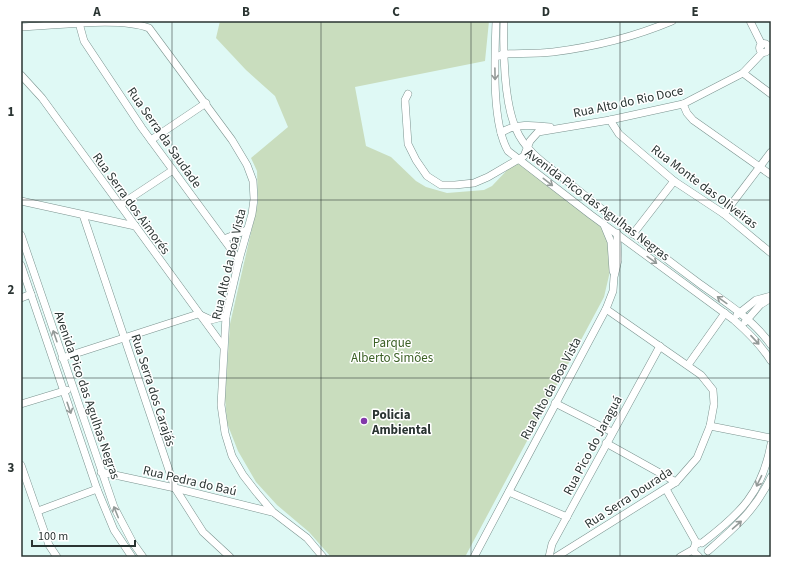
<svg xmlns="http://www.w3.org/2000/svg" width="792" height="578" font-family="'Source Sans 3',sans-serif">
<style>
.green{fill:#c9ddbe}
.lines{fill:none;stroke-linecap:round;stroke-linejoin:round}
.minor-casing{stroke:#7b938f;stroke-width:8}
.minor{stroke:#fff;stroke-width:7}
.oneway{stroke:#949a98}
.grid{fill:none;stroke:#2a3432;stroke-width:1;stroke-opacity:0.55}
.poi-dot{fill:#8238aa;stroke:#fff;stroke-width:1.5}
.labels{text-anchor:middle;stroke-width:3;stroke-linejoin:round;paint-order:stroke}
.street-label{font-size:13px;fill:#2a3432;stroke:#fff}
.park-label{font-size:13px;fill:#3c6126;stroke:#fff}
.poi-label{font-size:13px;font-weight:bold;fill:#2a3432;stroke:#fff;text-anchor:start}
.neatline{fill:none;stroke:#2a3432;stroke-width:1.5}
.grid-label{font-size:13px;text-anchor:middle;font-weight:bold;fill:#2a3432}
</style>
<rect width="100%" height="100%" fill="#dff9f5"/>
<path class="green" d="M220,21H489L485,61L355,87L366,146L391,157L416,181L426,187L447,193L484,190L492,186L511,166L518,163L602,226L609,247L611,267L604,297L465,557H331L309,532L277,505L256,482L238,451L227,423L225,398L230,324L258,202L257,171L251,158L288,127L275,96L246,70L216,38Z"/>
<g class="lines">
<g class="minor-casing">
<g id="minor">
<path d="M496,21C495,55 491,122 508,151L591,215L734,320C749,333 761,345 771,361"/>
<path d="M504,21C503,51 504,102 516,129C526,154 553,169 573,186C615,220 657,252 700,284C725,302 753,319 771,345"/>
<path d="M750,21L762,45"/>
<path d="M79,23L84,41L142,128L239,260"/>
<path d="M21,27C54,26 120,16 149,28L232,140L247,165L253,181L254,199L252,214L239,260L226,316L221,405L225,433L232,456L243,475L257,493L273,512L307,538L323,557"/>
<circle cx="764" cy="48" r="4.5"/>
<path d="M499,56L503,54C519,53 536,54 553,52C593,47 634,37 672,21"/>
<path d="M743,73L771,94"/>
<path d="M21,75L42,98L223,346"/>
<path d="M408,94L405,100L408,144L416,160L427,176L441,185H455L474,183L488,177L524,156L530,141L538,132L610,120L683,104L743,73L762,53"/>
<path d="M683,104L687,113L693,120L771,175"/>
<path d="M610,120L619,134L674,181L724,214L771,253"/>
<path d="M501,133C514,123 534,125 550,127"/>
<path d="M151,140L206,103"/>
<path d="M21,201L135,226"/>
<path d="M120,205L173,170"/>
<path d="M724,214L771,152"/>
<path d="M83,215L175,488L203,532L230,557"/>
<path d="M604,225L611,242L613,271"/>
<path d="M633,234L674,181"/>
<path d="M21,235L114,507L133,543L143,557"/>
<path d="M224,239L247,230"/>
<path d="M21,265L97,489L114,530L132,557"/>
<path d="M21,298L31,294"/>
<path d="M737,315L756,300L771,296"/>
<path d="M745,322L760,305L771,298"/>
<path d="M62,358L198,314L211,320L226,316"/>
<path d="M688,365L725,313"/>
<path d="M555,403L612,432"/>
<path d="M21,404L67,390"/>
<path d="M710,426L771,438"/>
<path d="M606,443L676,482"/>
<path d="M21,465L49,545L57,557"/>
<path d="M101,472L175,488L272,512"/>
<path d="M666,489L697,544"/>
<path d="M509,492L567,517"/>
<path d="M38,511L97,489"/>
<path d="M702,543C740,514 762,493 771,444"/>
<path d="M708,551C735,527 755,511 771,477"/>
<path d="M474,557L606,309L613,291L614,277L618,260L617,233"/>
<path d="M549,557L552,544L660,346"/>
<path d="M556,557L676,482L697,458L710,426L714,404L713,390L701,375L606,309"/>
<path d="M680,557L694,549"/>
<path d="M699,557L693,551L695,545L699,543"/>
</g>
</g>
<use href="#minor" class="minor"/>
</g>
<defs><path id="oneway-shaft" d="M-6 0H5M1.5-3L5.5 0L1.5 3" fill="none" stroke-width="1.6" stroke-linecap="round" stroke-linejoin="round"/></defs>
<g class="oneway">
<use href="#oneway-shaft" transform="translate(495 74) rotate(89)"/>
<use href="#oneway-shaft" transform="translate(548 182) rotate(38)"/>
<use href="#oneway-shaft" transform="translate(652 260) rotate(36)"/>
<use href="#oneway-shaft" transform="translate(722 300) rotate(-144)"/>
<use href="#oneway-shaft" transform="translate(55 336) rotate(-109)"/>
<use href="#oneway-shaft" transform="translate(755 340) rotate(47)"/>
<use href="#oneway-shaft" transform="translate(69 408) rotate(71)"/>
<use href="#oneway-shaft" transform="translate(759 481) rotate(116)"/>
<use href="#oneway-shaft" transform="translate(116 512) rotate(-112)"/>
<use href="#oneway-shaft" transform="translate(737 525) rotate(-41)"/>
</g>
<path class="grid" d="M172,21V557M321,21V557M471,21V557M620,21V557M21,200H771M21,378H771"/>
<circle class="poi-dot" cx="364" cy="421" r="4"/>
<g class="labels">
<g class="street-label">
<text transform="translate(628 101) rotate(-12)" y="5">Rua Alto do Rio Doce</text>
<text transform="translate(165 137) rotate(55)" y="5">Rua Serra da Saudade</text>
<text transform="translate(705 186) rotate(37)" y="5">Rua Monte das Oliveiras</text>
<text transform="translate(132 203) rotate(54)" y="5">Rua Serra dos Aimorés</text>
<text transform="translate(598 204) rotate(37)" y="5">Avenida Pico das Agulhas Negras</text>
<text transform="translate(228 264) rotate(-77)" y="5">Rua Alto da Boa Vista</text>
<text transform="translate(550 388) rotate(-62)" y="5">Rua Alto da Boa Vista</text>
<text transform="translate(154 390) rotate(72)" y="5">Rua Serra dos Carajás</text>
<text transform="translate(88 395) rotate(71)" y="5">Avenida Pico das Agulhas Negras</text>
<text transform="translate(592 445) rotate(-62)" y="5">Rua Pico do Jaraguá</text>
<text transform="translate(190 480) rotate(13)" y="5">Rua Pedra do Baú</text>
<text transform="translate(628 497) rotate(-33)" y="5">Rua Serra Dourada</text>
</g>
<g class="park-label">
<text x="392" y="347">Parque<tspan x="392" dy="15">Alberto Simões</tspan></text>
</g>
<g class="poi-label">
<text x="372" y="419">Policia<tspan x="372" dy="15">Ambiental</tspan></text>
</g>
</g>
<rect width="792" height="578" fill="none" stroke="#ffffff" stroke-width="44"/>
<path d="M32 540v6h103v-6" fill="none" stroke="#2a3432" stroke-width="2"/>
<text x="38" y="540" font-size="12" fill="#2a3432" stroke="#ffffff" stroke-width="3" paint-order="stroke">100 m</text>
<rect x="22" y="22" width="748" height="534" class="neatline"/>
<g class="grid-label">
<text x="97" y="16">A</text>
<text x="246" y="16">B</text>
<text x="396" y="16">C</text>
<text x="546" y="16">D</text>
<text x="695" y="16">E</text>
<text x="11" y="116">1</text>
<text x="11" y="294">2</text>
<text x="11" y="472">3</text>
</g>
</svg>
